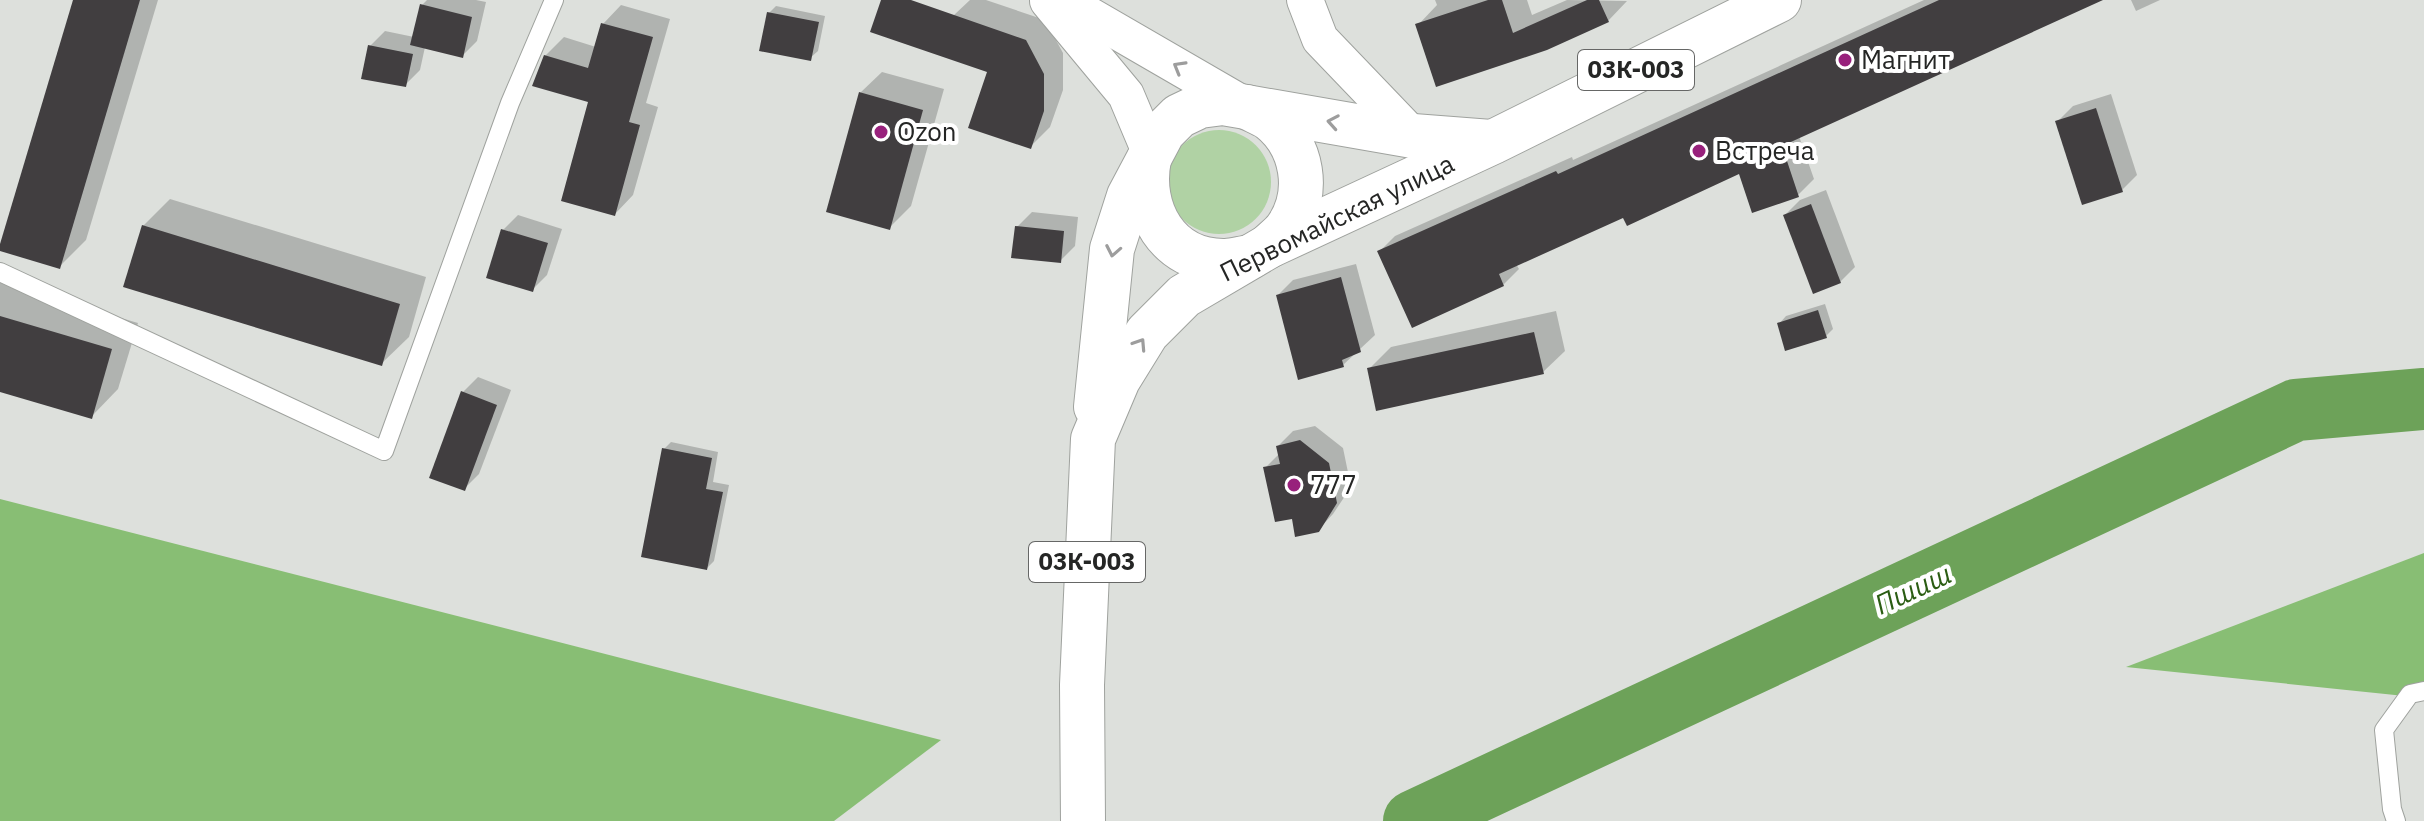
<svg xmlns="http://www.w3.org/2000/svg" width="2424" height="821" font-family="'IBM Plex Sans',sans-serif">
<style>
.green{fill:#b0d2a4}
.forest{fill:#88be74}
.shadow{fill:#0003}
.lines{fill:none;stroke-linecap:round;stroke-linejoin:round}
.river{stroke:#6da259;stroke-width:62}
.building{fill:#413e40}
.lane-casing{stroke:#9fa29e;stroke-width:20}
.street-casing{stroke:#9fa29e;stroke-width:38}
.primary-casing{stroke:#9fa29e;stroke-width:46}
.lane{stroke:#fff;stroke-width:18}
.street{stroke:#fff;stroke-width:36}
.primary{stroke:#fff;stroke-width:44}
.oneway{stroke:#9d9d9d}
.poi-dot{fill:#98217c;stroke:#fff;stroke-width:3}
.labels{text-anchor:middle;stroke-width:8;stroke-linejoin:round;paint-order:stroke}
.shield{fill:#fff;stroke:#666766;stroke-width:2}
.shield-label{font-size:24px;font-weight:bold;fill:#252625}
.poi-label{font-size:26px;fill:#252625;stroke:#fff;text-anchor:start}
.street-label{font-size:26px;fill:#252625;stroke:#fff}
.water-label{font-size:28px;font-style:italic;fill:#2b5d13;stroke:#fff}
</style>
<rect width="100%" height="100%" fill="#dde0dc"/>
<circle class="green" cx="1219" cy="182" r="52"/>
<g class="forest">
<path d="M0,499L941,740L834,821H0Z"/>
<path d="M2424,553V698L2126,667Z"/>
</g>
<g class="shadow">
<path d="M75,0H158L86,240L59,267Z"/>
<path d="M427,0H476L486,2L477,41L462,56L425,47L420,70L405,85L370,46L385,31L414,37L422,5Z"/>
<path d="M970,0H986L1045,20L1063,53V90L1050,127L1030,147L989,71L954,15Z"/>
<path d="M1435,0H1527L1532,15L1567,0L1627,1L1608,21L1547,48L1418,25L1437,5Z"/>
<path d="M1924,0H2083L1799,136L1814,179L1798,195L1753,210L1740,172L1624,215L1516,264L1519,269L1503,285L1379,252L1395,236L1572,157L1573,160Z"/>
<path d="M2131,0H2160L2136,11Z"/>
<path d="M621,5L670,19L646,103L658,107L633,195L615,214L590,101L545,56L564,37L596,47L603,24Z"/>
<path d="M776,6L825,16L818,51L810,58L769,13Z"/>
<path d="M882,72L944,89L911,206L889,228L860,93Z"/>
<path d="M2111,94L2137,175L2122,190L2058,121L2073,106Z"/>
<path d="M1826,190L1855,267L1840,282L1785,215L1800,200Z"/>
<path d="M170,199L426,277L409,337L381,364L143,226Z"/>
<path d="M1032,212L1078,217L1075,246L1060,261L1017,227Z"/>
<path d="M518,215L562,229L547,275L532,290L503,230Z"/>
<path d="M1356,264L1375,335L1343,365L1278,295L1293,280Z"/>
<path d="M0,282L138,323L118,389L91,417L0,390Z"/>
<path d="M1825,304L1833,329L1826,336L1779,324L1786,316Z"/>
<path d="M1556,311L1565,351L1543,372L1369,369L1391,347Z"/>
<path d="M478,377L511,390L479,474L464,489L463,392Z"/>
<path d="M1315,426L1343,448L1351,487L1333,514L1318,530L1293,517L1265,468L1280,453L1278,446L1293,431Z"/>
<path d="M671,442L718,452L713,482L729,485L714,561L707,568L664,449Z"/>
</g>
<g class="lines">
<path class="river" d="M1414,821L2296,410L2424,399"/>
</g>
<g class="building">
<path d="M73,0H140L60,269L0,251V244Z"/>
<path d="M881,0H911L1026,40L1044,74V111L1031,149L968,128L987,72L870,32Z"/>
<path d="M1488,0H1502L1513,33L1587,0H1599L1609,22L1547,50L1436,87L1415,24Z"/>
<path d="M1939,0H2103L1782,146L1799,197L1752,213L1739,174L1627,226L1623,218L1499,274L1504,286L1412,328L1377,251L1556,171L1558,174Z"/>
<path d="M420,4L472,17L463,58L410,45Z"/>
<path d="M767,12L819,22L811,61L759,51Z"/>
<path d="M601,23L653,37L629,122L640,125L615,216L561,201L588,102L532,86L544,55L588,68Z"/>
<path d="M368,45L413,54L406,87L361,79Z"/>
<path d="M859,92L923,110L890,230L826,212Z"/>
<path d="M2096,108L2123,192L2082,205L2055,121Z"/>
<path d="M1811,204L1841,283L1813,294L1783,215Z"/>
<path d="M142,225L400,304L382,366L123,287Z"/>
<path d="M1015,226L1064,231L1061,263L1011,258Z"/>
<path d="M501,229L548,243L533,292L486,278Z"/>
<path d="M1341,277L1361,352L1342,360L1344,367L1298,380L1276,295Z"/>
<path d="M1818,310L1827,338L1785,351L1777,323Z"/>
<path d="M0,316L112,349L92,419L0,392Z"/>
<path d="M1534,332L1544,374L1376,411L1367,368Z"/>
<path d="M461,391L497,405L465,491L429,478Z"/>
<path d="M1300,440L1329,463L1337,503L1319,532L1295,537L1292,519L1275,522L1263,467L1280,464L1276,446Z"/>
<path d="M662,448L712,458L706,489L723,492L707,570L641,557Z"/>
</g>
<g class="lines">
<g class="lane-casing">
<g id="lane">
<path d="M0,272L384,451L510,103L554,0"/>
<path d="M2396,821L2392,809L2384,730L2410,694L2424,691"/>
</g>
</g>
<g class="street-casing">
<g id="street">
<path d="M1063,0L1246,106"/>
<path d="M1305,0L1320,39L1413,136"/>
<path d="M1048,1L1126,95L1150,152"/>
</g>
</g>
<g class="primary-casing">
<g id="primary">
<path d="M1247,107C1254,111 1263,114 1270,119C1303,145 1311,193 1287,228C1282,235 1275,240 1269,246"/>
<path d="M1149,159C1139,209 1167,262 1225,261C1233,261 1242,258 1250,257"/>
<path d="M1096,407L1112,249L1129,196L1163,132L1179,116L1200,106L1223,103L1413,136L1491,142"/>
<path d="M1083,821L1082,685L1093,439L1118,380L1147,333L1184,296L1269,246L1493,142L1779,0"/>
</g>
</g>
<use href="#lane" class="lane"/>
<use href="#street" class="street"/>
<use href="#primary" class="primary"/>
</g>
<defs><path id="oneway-chevron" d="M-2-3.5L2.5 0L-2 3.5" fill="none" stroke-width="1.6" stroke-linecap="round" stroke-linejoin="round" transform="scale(2)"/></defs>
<g class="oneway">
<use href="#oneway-chevron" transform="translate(1179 67) rotate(-150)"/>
<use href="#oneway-chevron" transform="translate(1333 122) rotate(-170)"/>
<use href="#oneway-chevron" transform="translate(1113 251) rotate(101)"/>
<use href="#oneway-chevron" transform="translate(1140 344) rotate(-57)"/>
</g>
<g class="poi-dot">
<circle cx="1845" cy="60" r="8"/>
<circle cx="881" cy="132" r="8"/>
<circle cx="1699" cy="151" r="8"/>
<circle cx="1294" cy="485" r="8"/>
</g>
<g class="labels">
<g class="shield">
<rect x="1578" y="50" width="116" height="40" rx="6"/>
<rect x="1029" y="542" width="116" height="40" rx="6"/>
</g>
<g class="shield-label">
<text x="1636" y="78">03К-003</text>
<text x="1087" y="570">03К-003</text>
</g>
<g class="poi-label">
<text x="1861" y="69">Магнит</text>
<text x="897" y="141">Ozon</text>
<text x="1715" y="160">Встреча</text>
<text x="1310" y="494">777</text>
</g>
<g class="street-label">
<text transform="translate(1337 218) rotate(-26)" y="9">Первомайская улица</text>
</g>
<g class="water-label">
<text transform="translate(1913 589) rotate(-25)" y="10">Пшиш</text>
</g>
</g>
</svg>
